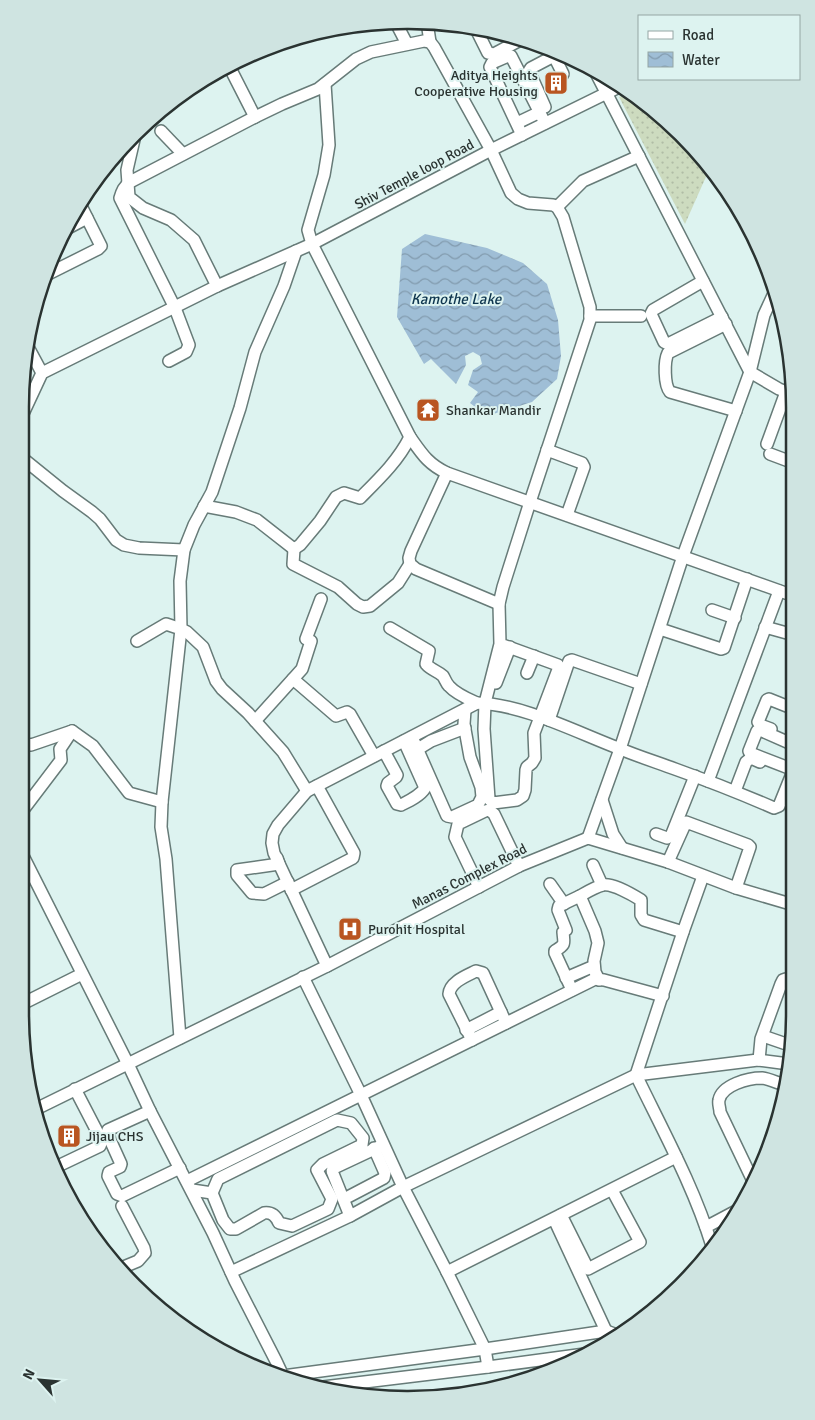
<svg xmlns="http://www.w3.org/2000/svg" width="815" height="1420" font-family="Signika,sans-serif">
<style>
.grass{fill:url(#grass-dots)}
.water{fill:url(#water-waves)}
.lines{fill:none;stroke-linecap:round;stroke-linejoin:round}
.minor-casing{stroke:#677b78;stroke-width:14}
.minor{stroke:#fff;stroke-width:11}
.labels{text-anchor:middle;stroke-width:4;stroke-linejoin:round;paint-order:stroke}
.poi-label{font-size:14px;fill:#2a3331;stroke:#ddf3f0;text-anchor:start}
.street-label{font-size:14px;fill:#2a3331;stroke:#ddf3f0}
.water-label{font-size:15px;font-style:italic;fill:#0e354e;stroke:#ddf3f0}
.rim{fill:none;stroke:#2a3331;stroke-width:2.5}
</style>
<defs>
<pattern id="grass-dots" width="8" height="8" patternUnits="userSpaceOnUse" patternTransform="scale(1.25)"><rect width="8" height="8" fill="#cddbbf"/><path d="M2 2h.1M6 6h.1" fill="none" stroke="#b0bca5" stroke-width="1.8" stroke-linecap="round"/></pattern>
<pattern id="water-waves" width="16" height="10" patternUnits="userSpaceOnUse" patternTransform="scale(1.25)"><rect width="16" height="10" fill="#9fbed6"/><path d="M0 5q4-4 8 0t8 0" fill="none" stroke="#829bae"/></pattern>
</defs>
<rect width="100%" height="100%" fill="#ddf3f0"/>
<path class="grass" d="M631,92L682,134L709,170L685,224L619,97Z"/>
<path class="water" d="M425,234L487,248L523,263L547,284L558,320L561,356L557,379L532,402L487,416L470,403L478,392L468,385L473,370L482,364L480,356L473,352L465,356L466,365L456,384L431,359L424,364L397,317L402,249Z"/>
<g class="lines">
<g class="minor-casing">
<g id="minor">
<path d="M395,21L407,44"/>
<path d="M427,22L430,42"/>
<path d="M475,27L488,53L494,54L522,39"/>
<path d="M229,66L255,117"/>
<path d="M595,71L750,372L779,389L794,395"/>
<path d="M325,84L329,145L324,175L308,230L312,244L410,437C422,454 428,464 447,473L794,596"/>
<path d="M545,107L529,71L531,68L552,57L555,58L563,74"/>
<path d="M517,123L540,112"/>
<path d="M136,131L127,170L129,197L143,208L171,220L194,240L217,286"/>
<path d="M161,131L183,154"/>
<path d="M522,135L490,67L492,63L508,56H511L545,123"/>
<path d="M557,207L583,181L639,156"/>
<path d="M68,228L87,218"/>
<path d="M296,251L284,286L255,352L240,408L212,492L194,525L184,550L180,581L181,629L187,632L203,647L216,681L222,689L248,713L283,752L307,791"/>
<path d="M44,276L98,249L101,246L80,204"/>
<path d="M703,281L653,310L651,314L664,342L668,344L722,317"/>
<path d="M590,316H641"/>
<path d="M726,324L668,353C664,361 664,385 670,392L736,411"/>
<path d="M28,347L42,373"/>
<path d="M169,361L186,352L189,345L175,308L120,198C122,191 124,186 130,182L255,117L282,104L318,89L356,59L371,52L424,41L430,42L434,47L491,150L511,193L518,199L528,203L553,205L557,207L563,217L590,307V320L530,502L503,587L499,604L500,644L485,703L484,729L489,799L493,803L517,800L523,796L525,790L526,770L527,767L532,763L535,758L534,733L559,667L558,665L500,644"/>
<path d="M21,418L42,373L217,286L312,244L491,150L623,85"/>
<path d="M767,444L786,392"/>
<path d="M547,450L582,463L584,467L567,515"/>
<path d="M770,454L794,463"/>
<path d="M21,457L63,491L92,512L100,519L116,540L124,545L139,548L184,550"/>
<path d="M447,473L411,551L409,558L410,564L416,569L499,604"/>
<path d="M204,506L236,512L257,520L294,549L300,545L320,521L336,497L344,493L360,498C379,479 398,461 410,437"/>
<path d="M294,549L293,564L338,587L357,604L363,607L370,606L398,583L410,564"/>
<path d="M712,610L735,618"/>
<path d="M765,627L794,635"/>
<path d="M390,628L429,651L426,664C431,670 438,671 443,676C445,679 446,683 449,686C456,694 468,699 477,703"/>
<path d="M660,629L721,649L724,648L747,579"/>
<path d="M137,641L166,624L181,629L162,802L161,827L166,859L180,1038"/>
<path d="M527,673L534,656"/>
<path d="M293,679L336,716L347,712L350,714L374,756"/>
<path d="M496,683L510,647"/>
<path d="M549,720L569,661L572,660L641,684"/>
<path d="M255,721L302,669L311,641L306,639L321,599"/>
<path d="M771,729L760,725L758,722L767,700L769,699L794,709"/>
<path d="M412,737L447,816L452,817L478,805L482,797L481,787L470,757L464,724L465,710"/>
<path d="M20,743L31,745L72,731L93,746L129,793L162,802"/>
<path d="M418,749L431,741L465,728"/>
<path d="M384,751L397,775L396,777L388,783L387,786L397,804L401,805C409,801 420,796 425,788L404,741"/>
<path d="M794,770L750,753L749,751L757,731L760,730L794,745"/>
<path d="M708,781L779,591"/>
<path d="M735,791L746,762L751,758L760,762"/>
<path d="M602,800L613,834L622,848"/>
<path d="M20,814L61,760L60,749L72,731"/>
<path d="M656,834L667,838L671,836L695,776"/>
<path d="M588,838L620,749L683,556L750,372L764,315L776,289"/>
<path d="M20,850L128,1064L150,1111L213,1233L235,1281L276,1361L283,1376"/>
<path d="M277,858L279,864L237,870V875L252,893L264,894L288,882"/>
<path d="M668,862L686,822L748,845L750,847L736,888"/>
<path d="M593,865L602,885"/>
<path d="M703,876L683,932L636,1075C663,1131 694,1187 712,1246"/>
<path d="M550,884L564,904"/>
<path d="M479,887L455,837L458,824L485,811L489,810L494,814L519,866"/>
<path d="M291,890L353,858L354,853L317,786"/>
<path d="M327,966L274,853L272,843L273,834L278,825L307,791L477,703C522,704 576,732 618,748C637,756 656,762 675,769C709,781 742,794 774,808L779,806L794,769"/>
<path d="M303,977L361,1095L403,1187L447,1272L485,1349L488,1367"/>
<path d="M566,978L594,966"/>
<path d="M599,980L595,972L594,961L598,943L595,931L580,896C587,892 595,887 603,885C612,883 633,895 641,900V915L644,920L683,932"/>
<path d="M572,990L555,953V951C566,944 564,944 563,932L566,930L558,910L559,906L580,896"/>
<path d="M20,1005L82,974"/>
<path d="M466,1030L501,1012"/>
<path d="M763,1036L792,1046"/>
<path d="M472,1040L449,994C450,982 466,976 476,971L483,973L506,1023"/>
<path d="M759,1060L761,1039L781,984L783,980L786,979L794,982"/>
<path d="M36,1109L327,966L519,866L588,838L668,862L736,888L794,905"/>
<path d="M150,1111L108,1130L107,1133L121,1164L120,1167L109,1172L108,1176L117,1194L122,1196L180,1168"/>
<path d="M56,1167L100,1146L102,1141L75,1089"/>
<path d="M187,1181L589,982L595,979L604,980L663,996"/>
<path d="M753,1181L720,1112C720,1108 718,1104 719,1100C722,1085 748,1078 762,1078C770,1079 777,1083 785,1085"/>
<path d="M192,1190L212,1193L223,1220L230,1229H236L264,1213C272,1212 276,1216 279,1223L292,1226L328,1209L332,1199L317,1170L323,1164L362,1145L363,1138L351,1123L337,1120L218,1179L212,1193"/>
<path d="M344,1199L384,1178L385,1173L374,1148"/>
<path d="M561,1215L588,1269L640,1242L612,1190"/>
<path d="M350,1216L332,1171L334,1168L383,1145"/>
<path d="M554,1219L606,1331L608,1340"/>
<path d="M706,1227L738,1210"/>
<path d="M121,1268L138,1261L145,1253L144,1248L122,1206"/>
<path d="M231,1272L350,1216L403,1187L636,1075L758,1060L789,1064"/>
<path d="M447,1272L676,1157"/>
<path d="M283,1376L485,1349L606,1331L617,1335"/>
<path d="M315,1388L488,1367L585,1354"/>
</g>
</g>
<use href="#minor" class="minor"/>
</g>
<defs>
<g id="building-square" transform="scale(1.25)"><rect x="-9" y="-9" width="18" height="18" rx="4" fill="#b95521" stroke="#ddf3f0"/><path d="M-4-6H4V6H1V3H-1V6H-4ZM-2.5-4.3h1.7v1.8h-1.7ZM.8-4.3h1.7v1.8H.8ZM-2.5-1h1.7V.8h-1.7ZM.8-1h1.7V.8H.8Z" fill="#fff"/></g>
<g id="temple-square" transform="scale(1.25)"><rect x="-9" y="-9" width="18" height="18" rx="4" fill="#b95521" stroke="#ddf3f0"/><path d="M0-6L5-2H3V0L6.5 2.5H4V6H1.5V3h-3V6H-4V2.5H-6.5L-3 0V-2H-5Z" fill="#fff"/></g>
<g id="hospital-square" transform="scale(1.25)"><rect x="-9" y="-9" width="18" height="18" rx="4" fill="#b95521" stroke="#ddf3f0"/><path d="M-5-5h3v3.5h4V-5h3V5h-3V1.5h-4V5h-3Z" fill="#fff"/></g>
</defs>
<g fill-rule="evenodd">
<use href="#building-square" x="556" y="83"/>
<use href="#temple-square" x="428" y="410"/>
<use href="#hospital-square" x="350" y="929"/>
<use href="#building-square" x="69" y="1136"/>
</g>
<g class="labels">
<g class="poi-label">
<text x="538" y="80" text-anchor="end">Aditya Heights<tspan x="538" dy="16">Cooperative Housing</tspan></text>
<text x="446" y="415">Shankar Mandir</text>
<text x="368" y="934">Purohit Hospital</text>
<text x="86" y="1141">Jijau CHS</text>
</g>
<g class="street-label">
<text transform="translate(414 174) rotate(-28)" y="5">Shiv Temple loop Road</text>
<text transform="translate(469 876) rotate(-27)" y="5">Manas Complex Road</text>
</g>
<g class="water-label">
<text x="456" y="304">Kamothe Lake</text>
</g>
</g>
<path d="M0 0H815V1420H0ZM407 29H408A378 378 0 0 1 786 407V1013A378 378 0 0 1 408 1391H407A378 378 0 0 1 29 1013V407A378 378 0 0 1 407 29Z" fill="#cfe4e1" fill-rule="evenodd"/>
<path class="rim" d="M407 29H408A378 378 0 0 1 786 407V1013A378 378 0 0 1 408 1391H407A378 378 0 0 1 29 1013V407A378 378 0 0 1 407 29Z"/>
<rect x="638" y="15" width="162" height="65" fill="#ddf3f0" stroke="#95a6a4"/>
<rect x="648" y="31" width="25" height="8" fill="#ffffff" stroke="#95a6a4"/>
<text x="682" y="40" font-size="15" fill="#2a3331">Road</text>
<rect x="648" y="52" width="25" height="15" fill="url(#water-waves)" stroke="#95a6a4"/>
<text x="682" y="65" font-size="15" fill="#2a3331">Water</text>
<g transform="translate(40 1380) rotate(297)" stroke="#ddf3f0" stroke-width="4" paint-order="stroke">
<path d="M0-4L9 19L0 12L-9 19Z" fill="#2a3331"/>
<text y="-8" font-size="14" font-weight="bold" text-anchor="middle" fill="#2a3331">N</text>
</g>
</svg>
